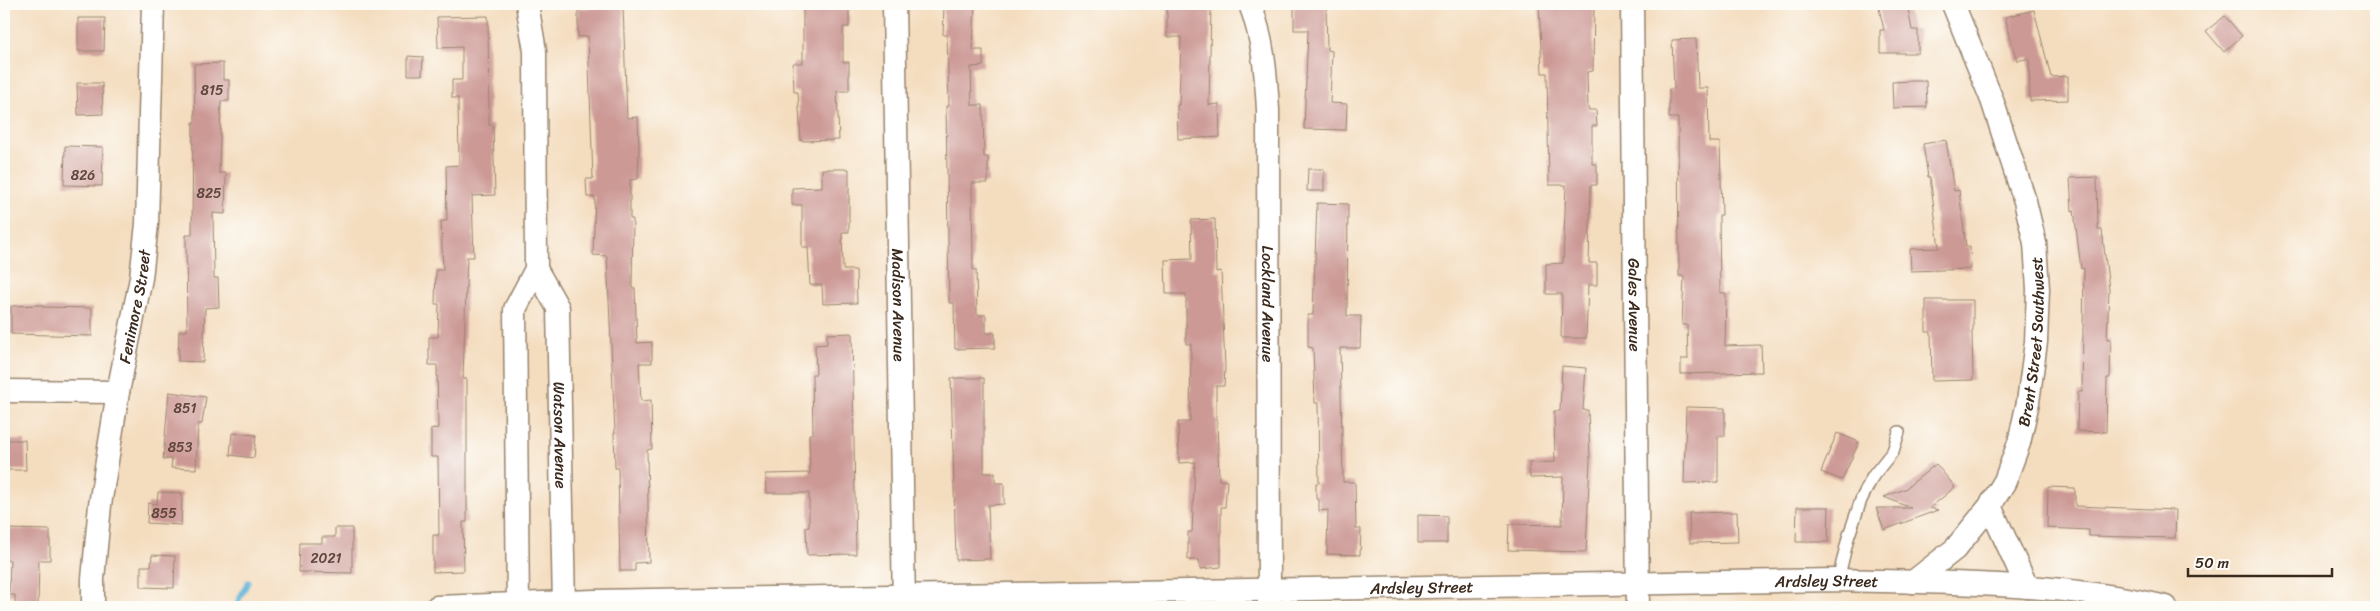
<svg xmlns="http://www.w3.org/2000/svg" width="2380" height="611" font-family="Sriracha,sans-serif">
<style>
.lines{fill:none;stroke-linecap:round;stroke-linejoin:round}
.stream{stroke:#5db2d9;stroke-width:5.5}
.building{fill:#cc9995}
.service-casing{stroke:#98846e;stroke-width:14}
.minor-casing{stroke:#98846e;stroke-width:25}
.service{stroke:#fff;stroke-width:11}
.minor{stroke:#fff;stroke-width:22}
.labels{text-anchor:middle;stroke-width:5;stroke-linejoin:round;paint-order:stroke}
.number-label{font-size:14px;fill:#5f463c}
.street-label{font-size:16px;fill:#3b2a1e;stroke:#fdfcf7}
</style>
<rect width="100%" height="100%" fill="#fdfcf7"/>
<filter id="ink" filterUnits="userSpaceOnUse"><feTurbulence type="fractalNoise" baseFrequency=".02" numOctaves="2"/><feDisplacementMap in="SourceGraphic" scale="10" xChannelSelector="R" yChannelSelector="G"/><feConvolveMatrix kernelMatrix="1 2 1 2 8 2 1 2 1" color-interpolation-filters="sRGB"/></filter>
<filter id="wash" filterUnits="userSpaceOnUse"><feTurbulence type="fractalNoise" baseFrequency=".0096" numOctaves="4" result="noise"/><feDisplacementMap in="SourceGraphic" scale="20" xChannelSelector="R" yChannelSelector="G"/><feGaussianBlur stdDeviation="1.12" result="paint"/><feColorMatrix in="noise" values="0 0 0 0 0 0 0 0 0 0 0 0 0 0 0 0 0 1.4 0 .05"/><feComposite in="paint" operator="in"/></filter>
<g filter="url(#wash)">
<rect width="100%" height="100%" fill="#f4ddbf"/>
<g class="lines">
<path class="stream" d="M235,607L248,582"/>
</g>
<g id="blocks">
<g class="building">
<path d="M944,4H975L973,50H983V66L971,67L972,105H983L984,157H988V183H972L973,270H976L977,315H986V333H995V348L955,349L954,303H949L946,106H949L947,35H943Z"/>
<path d="M1167,4H1211L1209,105L1219,104L1220,137L1178,139L1177,105H1179L1181,37H1167Z"/>
<path d="M1294,4H1326L1327,50L1332,51L1330,103L1347,104L1346,130L1304,129L1308,30H1294Z"/>
<path d="M1539,4H1594L1593,71L1587,72L1588,110H1596L1597,126H1592V164H1597V185H1591L1589,263H1597V285H1588L1586,338H1561L1562,294H1546V264L1563,263L1566,185H1549L1547,73H1542Z"/>
<path d="M1878,4H1907L1912,30H1918V53H1880V30H1884Z"/>
<path d="M623,7L627,118L638,117L639,148L638,179L630,180V219H633L632,288H635L637,343L652,342V363H639L641,401L651,400L652,449L647,450L649,562L635,563V571H620L618,468H615L614,433H615L607,256L593,255L595,197H587L586,179H593L588,36L578,37V8Z"/>
<path d="M849,8V27H843V62H849V91H837L839,140L801,141L798,92H794L793,63H803V9Z"/>
<path d="M2034,10L2051,77L2068,76V100L2030,101L2029,58L2017,61L2005,17Z"/>
<path d="M488,16L489,125H493L495,195L472,196L474,257H467L463,379H467V522H463L464,571L433,572V535H439L438,457H431V429L438,428L437,365H429V337H438L439,304H435L436,270H443L441,221H447L446,166L459,165L458,98H452V80H462V47L438,48L437,17Z"/>
<path d="M2225,16L2242,36L2224,52L2206,31Z"/>
<path d="M78,18H105L104,51H78Z"/>
<path d="M1696,39L1698,88H1708L1709,142H1720L1722,215H1719L1720,293H1726L1725,346L1761,345L1762,372L1681,374V359H1688L1687,325H1682L1684,276H1679L1678,118H1669V89H1674L1672,40Z"/>
<path d="M408,56L423,57L422,75H408Z"/>
<path d="M223,63V80H229V101H221L219,173H226L225,214L213,213L214,278H218L219,307L205,308L203,362L178,361L179,331H187L186,235H192L193,122H195L194,64Z"/>
<path d="M1911,81H1926L1927,107L1893,108L1892,82Z"/>
<path d="M77,83H102L103,114L78,115Z"/>
<path d="M1946,140L1954,191L1959,190L1966,247H1970L1971,269L1911,271L1910,249L1939,248L1930,177H1928L1923,144Z"/>
<path d="M65,146L103,147L102,186L64,185Z"/>
<path d="M822,169H849V232H842L843,270H856L857,303L823,304L822,285H810L808,247H802V205H792V188L822,187Z"/>
<path d="M1308,169H1324V191H1307Z"/>
<path d="M2097,177L2098,230H2102L2109,290L2107,339H2111L2110,378H2107L2106,432L2077,431L2078,392H2082L2084,268L2081,269L2074,210L2072,211L2070,178Z"/>
<path d="M1317,203L1348,204L1347,316H1361L1360,348H1340L1343,482H1355L1356,529H1361L1360,555L1327,554L1328,510L1319,511V499H1316V483H1319L1318,403H1315L1313,348L1308,347V315H1313Z"/>
<path d="M1215,219L1216,272L1221,271L1225,368L1224,386H1216V421H1217L1219,480L1227,481L1225,507H1221V567L1200,569L1199,560H1188V532H1192L1195,462L1179,463L1178,422H1190L1191,344H1186V294H1166L1165,260L1192,259L1191,220Z"/>
<path d="M1926,300H1973V331L1972,332L1973,380L1932,381L1931,332H1926Z"/>
<path d="M42,305V307L92,308V336L11,334V306Z"/>
<path d="M852,333L856,554L807,555L806,527H809V493H767L766,474L810,473L809,434H813L812,374H816L815,345L827,344V334Z"/>
<path d="M1562,366L1586,368L1583,410H1588L1590,459L1586,552L1508,550L1509,524L1562,525L1563,477L1530,478L1529,463L1555,462L1554,411H1560Z"/>
<path d="M951,378H984V473H995V483H1004V504L988,505L990,559L956,560Z"/>
<path d="M169,392L206,397L202,424H198L196,469L171,468L172,459H163Z"/>
<path d="M1686,407L1725,408V436H1718V482L1684,483Z"/>
<path d="M232,433L256,435L254,458L230,455Z"/>
<path d="M1837,433L1859,442L1842,480L1821,472Z"/>
<path d="M4,440H25L26,470H4Z"/>
<path d="M1936,464L1955,487L1930,508L1938,510L1884,530L1876,508H1911L1884,497L1905,489Z"/>
<path d="M2048,487L2075,488V506L2176,510L2175,538L2089,536V530L2047,528Z"/>
<path d="M158,492L182,493L181,525L147,523L148,503L157,504Z"/>
<path d="M1797,507H1829L1828,542H1796Z"/>
<path d="M1737,512L1738,542L1690,543L1689,513Z"/>
<path d="M1418,515L1447,516V543H1418Z"/>
<path d="M335,528H352V573L299,572L300,543H322V537H335Z"/>
<path d="M8,529L50,530V560H39L38,607H15V595H9L10,560H4V538H8Z"/>
<path d="M152,555L175,556L174,588L141,587V566H151Z"/>
</g>
</g>
</g>
<g filter="url(#ink)">
<use href="#blocks" fill-opacity="0" stroke="#98846e" stroke-width="1"/>
<g class="lines">
<g class="service-casing">
<path id="service" d="M1838,580L1848,538L1861,500L1873,476L1893,451L1899,432"/>
</g>
<g class="minor-casing">
<g id="minor">
<path id="s1" d="M894,4L904,607"/>
<path id="s2" d="M1250,4C1263,38 1266,73 1268,110L1269,607"/>
<path id="s3" d="M1632,4L1638,607"/>
<path id="s4" d="M536,269L558,308L564,607"/>
<path d="M4,391L118,392"/>
<path d="M1990,506L2027,587"/>
<path id="s5" d="M1913,582L1955,549L1990,506L2005,481L2019,443L2028,402L2036,342L2038,289L2035,243L2025,201L1992,100L1953,4"/>
<path id="s6" d="M93,607V579L100,505L118,392L141,278L147,224L153,4"/>
<path id="s7" d="M437,607L593,601L1838,580C1948,583 2059,582 2166,607"/>
<path d="M518,607L515,309L536,269L535,51L527,4"/>
</g>
</g>
<use href="#service" class="service"/>
<use href="#minor" class="minor"/>
</g>
</g>
<g class="labels">
<g class="number-label">
<text x="212" y="95">815</text>
<text x="83" y="180">826</text>
<text x="209" y="198">825</text>
<text x="185" y="413">851</text>
<text x="180" y="452">853</text>
<text x="164" y="518">855</text>
<text x="326" y="563">2021</text>
</g>
<g class="street-label">
<text dy="6" stroke="none"><textPath href="#s2" startOffset="302">Lockland Avenue</textPath></text>
<text dy="6" stroke="none"><textPath href="#s1" startOffset="301">Madison Avenue</textPath></text>
<text dy="6" stroke="none"><textPath href="#s3" startOffset="301">Gales Avenue</textPath></text>
<text dy="6" stroke="none"><textPath href="#s6" startOffset="304">Fenimore Street</textPath></text>
<text dy="6" stroke="none"><textPath href="#s5" startOffset="281">Brent Street Southwest</textPath></text>
<text dy="6" stroke="none"><textPath href="#s4" startOffset="172">Watson Avenue</textPath></text>
<text dy="6" stroke="none"><textPath href="#s7" startOffset="1390">Ardsley Street</textPath></text>
<text dy="6" stroke="none"><textPath href="#s7" startOffset="985">Ardsley Street</textPath></text>
</g>
</g>
<rect width="2380" height="611" fill="none" stroke="#fdfcf7" stroke-width="20"/>
<path d="M2188 568v8h144v-8" fill="none" stroke="#3b2a1e" stroke-width="2.5"/>
<text x="2195" y="568" font-size="15" fill="#3b2a1e" stroke="#fdfcf7" stroke-width="4" paint-order="stroke">50 m</text>
</svg>
